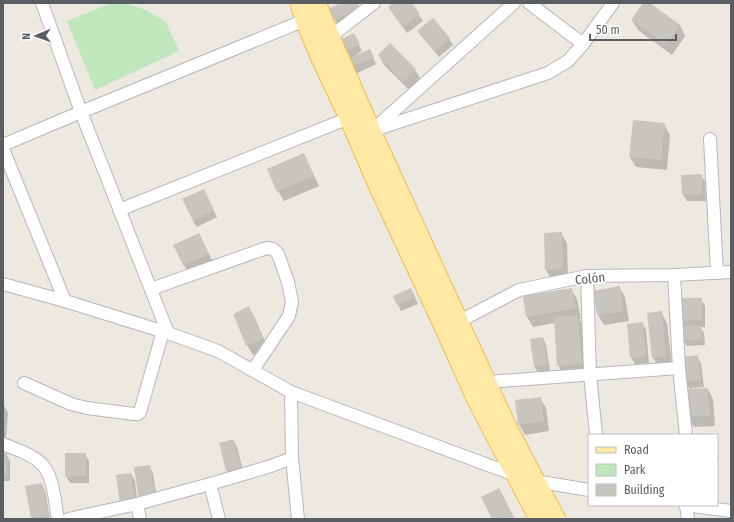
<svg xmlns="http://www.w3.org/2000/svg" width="734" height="522" font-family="'Fira Sans Condensed',sans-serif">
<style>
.green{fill:#bfe6bc}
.shadow{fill:#0003}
.building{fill:#c8c4be}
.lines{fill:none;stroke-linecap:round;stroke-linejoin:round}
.minor-casing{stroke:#b4b8bc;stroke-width:14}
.primary-casing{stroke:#f5ba52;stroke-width:21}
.minor{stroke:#fff;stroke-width:12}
.primary{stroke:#ffe9a4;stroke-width:19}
.labels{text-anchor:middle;stroke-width:3.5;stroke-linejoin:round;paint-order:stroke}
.street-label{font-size:13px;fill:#595e62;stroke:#fff}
</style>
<rect width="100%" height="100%" fill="#ede9e1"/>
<path class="green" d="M112,3L128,4L146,10L166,22L179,51L95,90L67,21Z"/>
<g class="shadow">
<path d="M343,3H356L362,15L338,26L330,9Z"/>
<path d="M395,3H410L423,21L407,33L393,14L389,8Z"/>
<path d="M644,3H648L680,25L685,36L672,55L638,30L632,20Z"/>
<path d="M419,31L449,38L453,45L439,57L423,38Z"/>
<path d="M353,34L362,51L358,53V55L373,57L376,64L356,74L352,67L351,58L341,41Z"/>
<path d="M390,45L415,70L421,80L410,91L385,66L379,56Z"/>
<path d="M664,124L670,135L667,170L636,167L630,157Z"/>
<path d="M304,154L309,165L319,186L284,201L278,191Z"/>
<path d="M701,175L705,182L706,201H687L683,195Z"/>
<path d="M207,197L217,217L197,227L193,221Z"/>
<path d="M561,233L567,243L568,279L552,280L546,270Z"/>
<path d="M199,234L214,264L190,275L184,265L175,245Z"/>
<path d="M619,287L625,297L629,321L604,325L598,315L594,291Z"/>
<path d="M411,289L418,304L401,311L398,304Z"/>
<path d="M571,289L577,299L581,319H579L584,326L587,374L564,376L558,365L555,323L533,327L527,317Z"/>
<path d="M701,299L705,306V327H700L704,333L705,345L687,346L683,339L684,327L680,320Z"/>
<path d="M249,308L255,318L268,349L253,355L247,345Z"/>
<path d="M661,312L667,323L672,366L659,368L653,357Z"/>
<path d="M642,323L646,330L649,363L635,364L631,357Z"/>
<path d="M543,338L546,345L550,371L538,373L534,366Z"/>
<path d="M697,356L701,363L704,387L691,388V390L708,389L713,399L715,426L694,427L688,417L690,390L686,382Z"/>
<path d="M540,398L546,408L549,431L525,435L519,424Z"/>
<path d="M3,404L8,413L6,438H3Z"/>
<path d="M233,440L237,447L244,474L231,478L227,471L220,443Z"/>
<path d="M717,442L719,460H717Z"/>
<path d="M3,454H6L10,461V481H3Z"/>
<path d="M85,454L89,461V483H70L66,476Z"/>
<path d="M149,466L153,473L158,505L144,507Z"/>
<path d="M131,474L135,481L138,508L121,503Z"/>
<path d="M42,484L45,491L50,519H32V517Z"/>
</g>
<g class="building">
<path d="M341,3H357L359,8L334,20L328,9Z"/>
<path d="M393,3H412L420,14L403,27L388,7Z"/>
<path d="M643,3H650L680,25L666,45L631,20Z"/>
<path d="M433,18L450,38L435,51L417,31Z"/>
<path d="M354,33L360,44L346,51L340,40Z"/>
<path d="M390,43L416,69L403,82L378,55Z"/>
<path d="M370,49L374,58L351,67L347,59Z"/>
<path d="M633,120L665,123L661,160L629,157Z"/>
<path d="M304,153L314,176L277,192L267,169Z"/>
<path d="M702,174V194L682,195L681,175Z"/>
<path d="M204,189L214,210L193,221L182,199Z"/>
<path d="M562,232L563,269L545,270L544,233Z"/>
<path d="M199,233L209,254L183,265L173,245Z"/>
<path d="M620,286L624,311L597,315L593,291Z"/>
<path d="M411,288L415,297L397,305L393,296Z"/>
<path d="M572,288L576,308L526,317L523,296Z"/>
<path d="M679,298H702V320L679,321Z"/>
<path d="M249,306L263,339L246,346L233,314Z"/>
<path d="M662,311L666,356L652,358L647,313Z"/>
<path d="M578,315L582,364L557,366L554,317Z"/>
<path d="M643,322L646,356L630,358L627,324Z"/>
<path d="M681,326H701L702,339L682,340Z"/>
<path d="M543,337L547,365L534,367L530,339Z"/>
<path d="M698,355L701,380L685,382L682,357Z"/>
<path d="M708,388L710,416L687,417L686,389Z"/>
<path d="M541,397L544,421L518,425L515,400Z"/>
<path d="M233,439L241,468L226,471L219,443Z"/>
<rect x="3" y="453" width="4" height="22"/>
<path d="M65,453H86V476L65,477Z"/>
<path d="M150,465L155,498L139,501L134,467Z"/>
<path d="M131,473L135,502L120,504L116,475Z"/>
<path d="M42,483L48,515L31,518L25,486Z"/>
<path d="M499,488L515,519H492L481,497Z"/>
</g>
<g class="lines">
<g class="minor-casing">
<g id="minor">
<path d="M42,3L81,112L168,333"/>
<path d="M529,3L583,44"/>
<path d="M330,37L374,3"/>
<path d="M375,128L514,3"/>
<path d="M371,131L548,73L568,61L583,44L613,3"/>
<path d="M710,139L717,273"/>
<path d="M3,145L81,112L305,20"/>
<path d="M3,149L65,301"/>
<path d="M119,210L349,118"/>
<path d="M674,275L679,368L686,435"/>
<path d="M587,276L590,374L596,435"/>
<path d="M3,284L65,301L168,333L218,351L291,392L515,475L535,481L589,490"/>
<path d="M151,289L258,251L267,248L273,249L278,254L288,282L292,302L289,316L253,370"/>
<path d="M458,322L519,290L587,276L674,275L731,272"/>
<path d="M487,382L679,368"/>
<path d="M24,383L71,404L87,408L134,414H138L140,412L163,331"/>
<path d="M291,392L292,458L298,519"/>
<path d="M3,444C17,450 36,455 45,468C54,481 55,504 58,519"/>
<path d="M210,484L219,519"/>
<path d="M137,504L140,519"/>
<path d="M685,505L731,511"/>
<path d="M686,505L688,519"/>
<path d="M68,519L137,504L210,484L271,466L292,458"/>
</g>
</g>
<g class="primary-casing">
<g id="primary">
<path d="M300,3L305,20L319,54L349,118L379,187L446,331L477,400L539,519"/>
<path d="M316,3L330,37L371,131L505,423L535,481L556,519"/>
</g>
</g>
<use href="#minor" class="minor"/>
<use href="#primary" class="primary"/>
</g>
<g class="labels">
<g class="street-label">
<text transform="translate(590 278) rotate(-6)" y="5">Colón</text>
</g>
</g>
<rect width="734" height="522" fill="none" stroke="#595e62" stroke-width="8"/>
<rect x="588" y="434" width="130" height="72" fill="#ffffff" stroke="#bdbfc0"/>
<rect x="596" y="447" width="20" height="6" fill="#ffe9a4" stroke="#bdbfc0"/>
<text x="624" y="454" font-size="12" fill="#595e62">Road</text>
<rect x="596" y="464" width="20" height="12" fill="#bfe6bc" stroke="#bdbfc0"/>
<text x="624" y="474" font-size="12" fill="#595e62">Park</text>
<rect x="596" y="484" width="20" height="12" fill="#c8c4be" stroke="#bdbfc0"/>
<text x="624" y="494" font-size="12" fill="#595e62">Building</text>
<g transform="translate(36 36) rotate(268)" stroke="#ffffff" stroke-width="3" paint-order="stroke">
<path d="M0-3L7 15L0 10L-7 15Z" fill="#595e62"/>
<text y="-6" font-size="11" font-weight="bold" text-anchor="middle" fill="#595e62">N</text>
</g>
<path d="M590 34v6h86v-6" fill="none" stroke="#595e62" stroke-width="2"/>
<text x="596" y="34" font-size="12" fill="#595e62" stroke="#ffffff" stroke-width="3" paint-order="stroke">50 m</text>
</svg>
